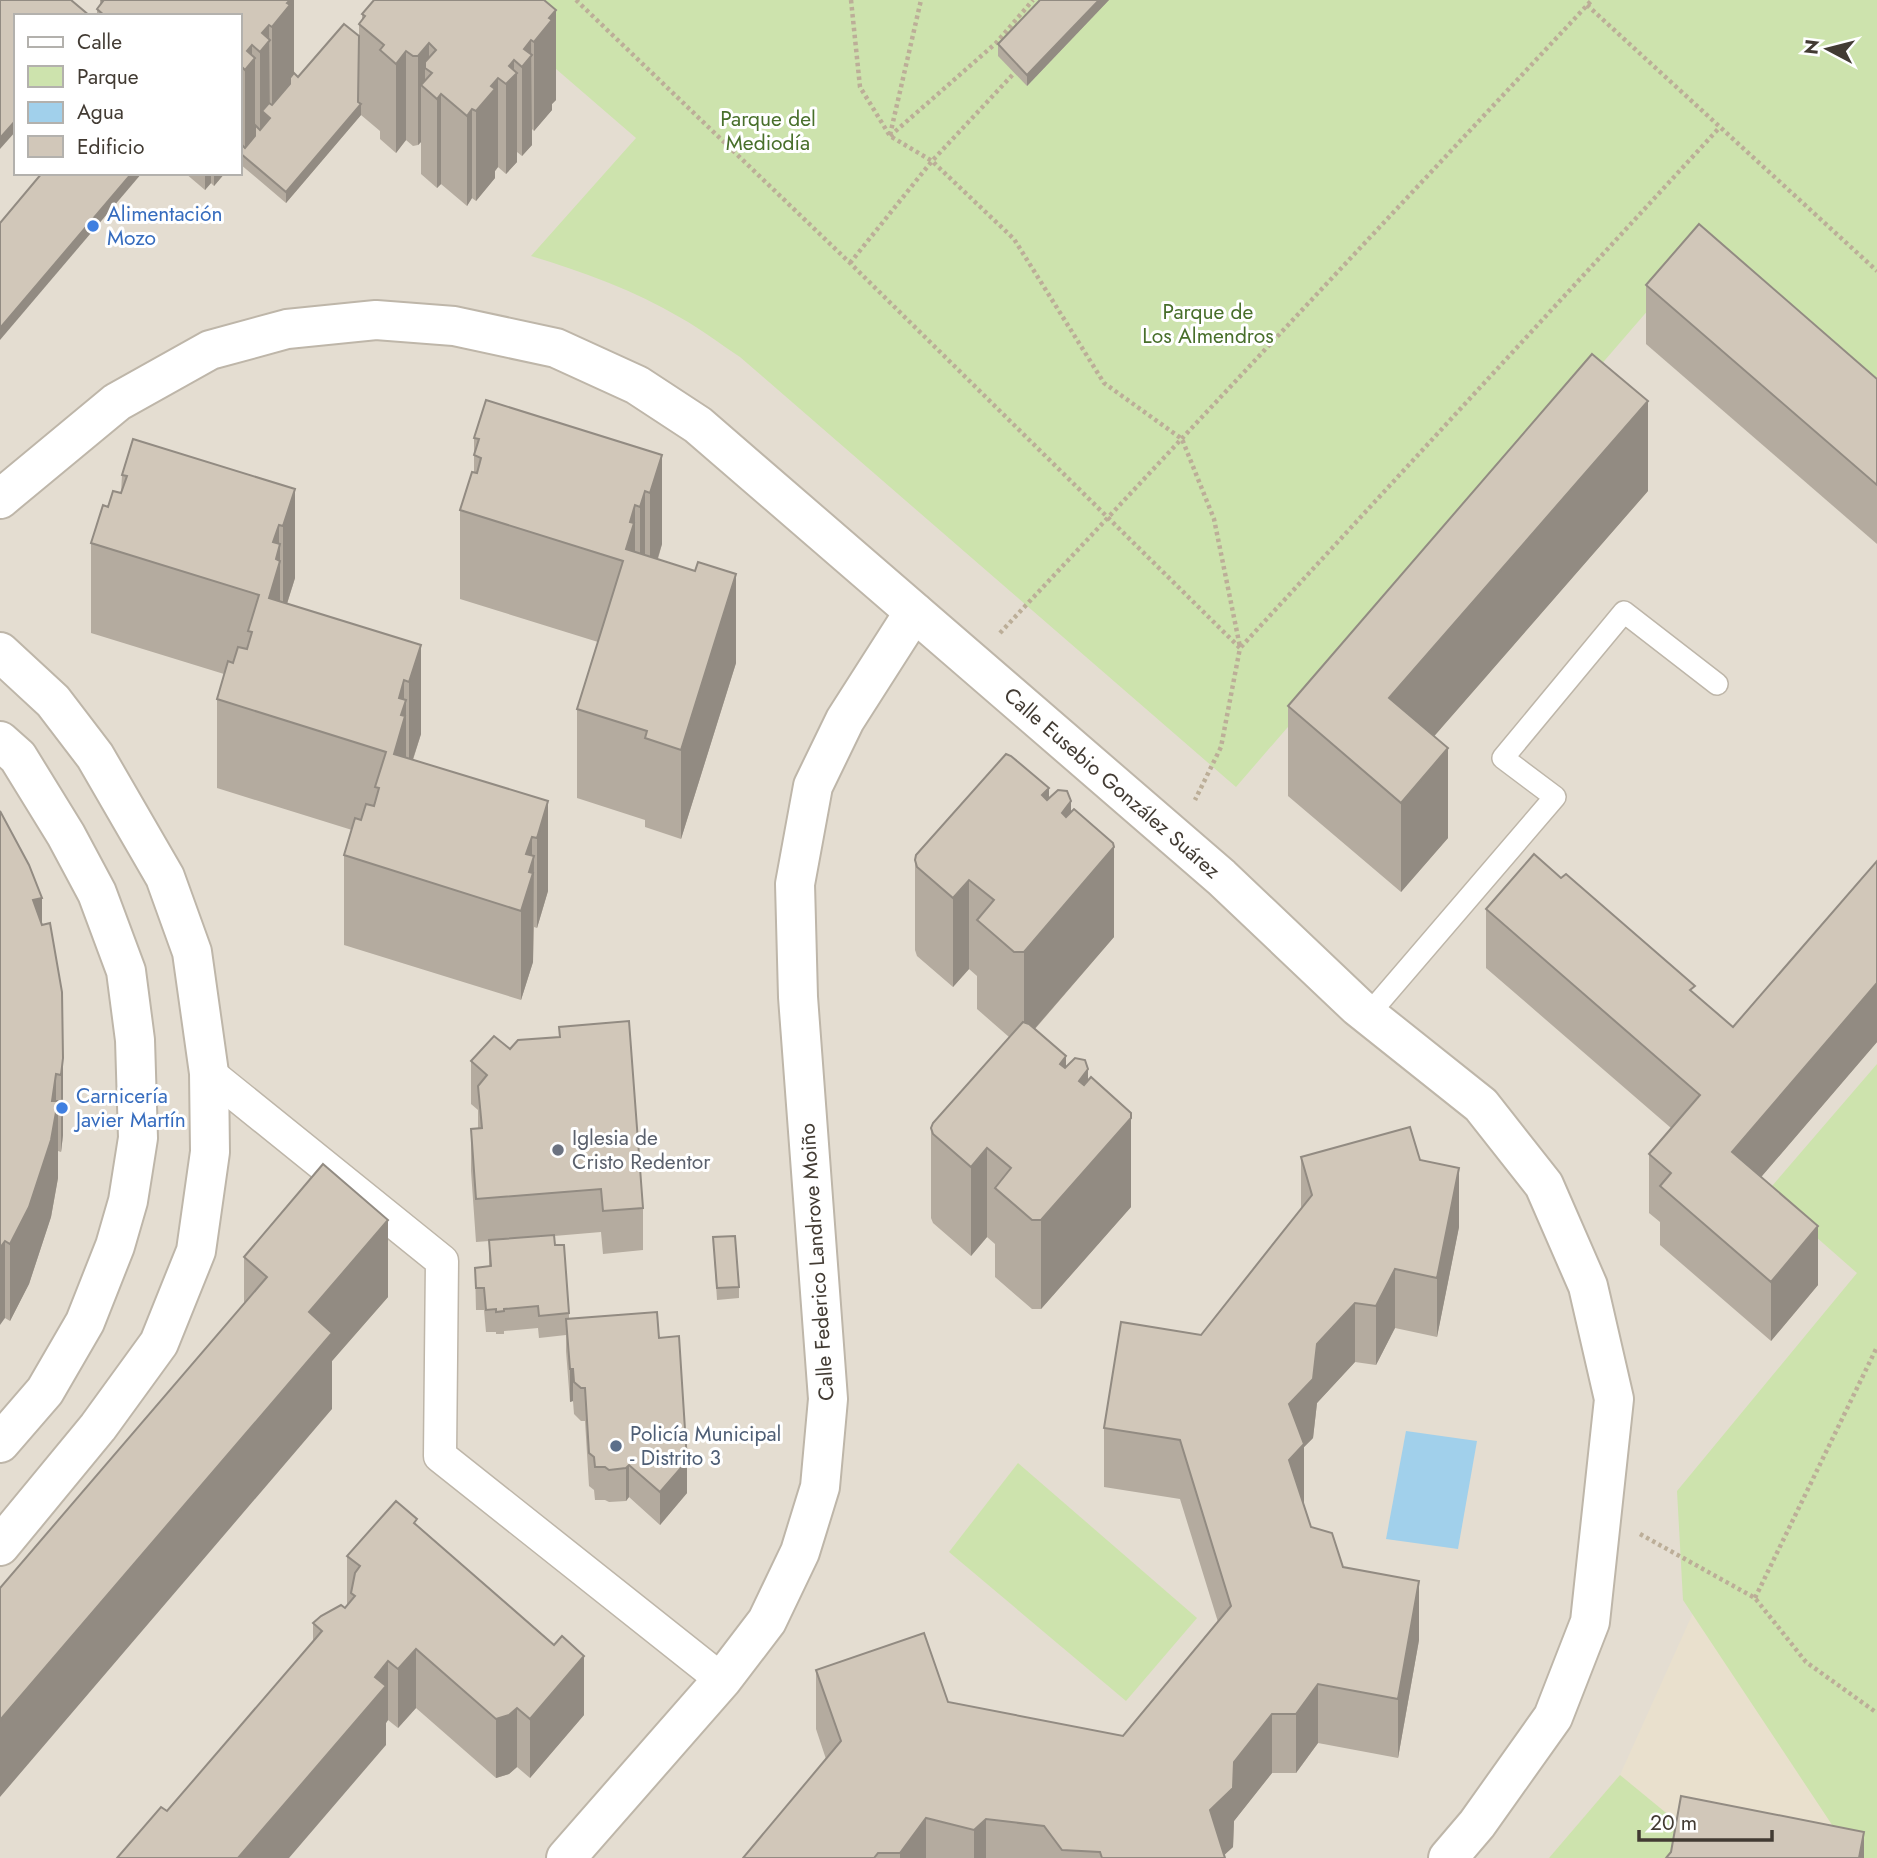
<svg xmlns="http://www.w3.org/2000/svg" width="1877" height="1858" font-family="Jost,sans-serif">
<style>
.residential{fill:#e4ddd1;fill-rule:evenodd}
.education{fill:#e9e0cd}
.green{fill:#cde3ad}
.water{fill:#a1d0eb}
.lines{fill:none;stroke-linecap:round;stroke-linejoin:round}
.service-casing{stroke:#beb6a9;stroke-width:24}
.pedestrian-casing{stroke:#beb6a9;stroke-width:35}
.minor-casing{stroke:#beb6a9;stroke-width:42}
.tertiary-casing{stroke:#beb6a9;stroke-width:42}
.path{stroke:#bcae98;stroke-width:4.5;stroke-dasharray:3.5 3.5;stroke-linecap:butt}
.service{stroke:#fff;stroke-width:21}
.pedestrian{stroke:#fff;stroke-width:32}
.minor{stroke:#fff;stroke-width:38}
.tertiary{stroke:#fff;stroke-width:38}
.wall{fill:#b4ab9f}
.shaded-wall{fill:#928b82}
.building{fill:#d1c7b9;stroke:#928b82;stroke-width:2}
.shop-dot{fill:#3f7fe0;stroke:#fff;stroke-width:2.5}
.worship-dot{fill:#6b7280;stroke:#fff;stroke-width:2.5}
.service-dot{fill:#5c6f8a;stroke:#fff;stroke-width:2.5}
.labels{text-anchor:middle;stroke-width:6;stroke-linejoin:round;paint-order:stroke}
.park-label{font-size:21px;fill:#486f2b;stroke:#fff}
.shop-label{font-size:21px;fill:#366cbe;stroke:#fff;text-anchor:start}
.street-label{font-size:21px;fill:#423b33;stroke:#fff}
.worship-label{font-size:21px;fill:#5b616d;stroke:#fff;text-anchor:start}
.service-label{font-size:21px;fill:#4e5e75;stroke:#fff;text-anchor:start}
</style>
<rect width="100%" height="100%" fill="#f0ece3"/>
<path class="residential" d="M0,0H1877V1858H0ZM16,16H240V173H16Z"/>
<path class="education" d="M1693,1613L1854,1858H1549L1620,1775Z"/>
<g class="green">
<path d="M476,0H1877V401L1701,249L1236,787L740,357C720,344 701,329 681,318C634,290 583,272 531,256L636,138Z"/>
<path d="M1877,1064V1858H1854L1683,1600L1677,1491L1857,1273L1766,1193Z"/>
<path d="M1018,1463L1197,1618L1126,1701L949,1552Z"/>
<path d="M1620,1775L1682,1826L1677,1858H1549Z"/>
</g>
<path class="water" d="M1406,1431L1477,1441L1458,1549L1386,1539Z"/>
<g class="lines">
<g class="service-casing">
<path id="service" d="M1368,1015L1555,797L1503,758L1624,612L1717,684"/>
</g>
<g class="pedestrian-casing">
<path id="pedestrian" d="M209,1073L442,1261L440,1456L722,1680"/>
</g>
<g class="minor-casing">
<g id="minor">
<path d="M0,499L117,402L210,350L287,329L376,320L454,326L556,348L637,385L698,425L1221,877L1358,1007L1481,1105L1544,1185L1588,1286L1614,1399L1590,1622L1553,1717L1477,1824L1448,1858"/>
<path d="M566,1858L722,1680L767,1621L800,1552L820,1487L828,1399L798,997L795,884L813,786L845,720L914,612"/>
</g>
</g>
<g class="tertiary-casing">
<g id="tertiary">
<path d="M0,652L53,701L95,756L165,877L192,952L209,1073L210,1152L196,1251L159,1343L98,1427L0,1546"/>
<path d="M0,741L18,757L66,835L97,893L126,971L135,1040L138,1138L128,1201L115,1246L85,1322L45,1391L0,1443"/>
</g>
</g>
<g class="path">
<path d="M576,0L850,263L1240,648L1221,747L1195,800"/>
<path d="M851,0L860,87L890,136L932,161L1014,239L1104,383L1182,439L1214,519L1240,647"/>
<path d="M1587,5L1877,271"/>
<path d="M890,135L921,0"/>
<path d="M890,136L996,43L1033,0"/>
<path d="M850,263L932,161L1017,70"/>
<path d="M1000,633L1592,0"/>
<path d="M1241,647L1720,127"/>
<path d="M1640,1534L1755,1598L1806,1662L1877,1713"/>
<path d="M1755,1598L1877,1347"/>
</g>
<use href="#service" class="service"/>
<use href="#pedestrian" class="pedestrian"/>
<use href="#minor" class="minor"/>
<use href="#tertiary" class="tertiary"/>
</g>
<g class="wall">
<path d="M100,0H294V73L298,77L359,36V24L362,20V14L544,0L556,100L552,104V110L534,131L532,129V145L522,156L517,152V162L506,174L498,167L495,171V178L476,201L472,198L467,206L441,184L437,188L421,174V142L418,145L413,146L406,140L396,153L380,139V131L361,115L286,203L240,164V16H97V9L100,5Z"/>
<path d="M1040,0H1109L1027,86L998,56V44Z"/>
<path d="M185,173H225L214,186L211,183L205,190Z"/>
<path d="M1646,285L1877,379V544L1646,344Z"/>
<path d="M474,438L662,455V544L658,559L736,663L681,839L645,827V820L577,798V709L598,642L460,599V510L474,472Z"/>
<path d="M122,475L295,489V578L287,604L421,645V734L413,760L548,801V891L537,928L534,927L533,962L521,1000L344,945V855L352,830L217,788V699L224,674L91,633V543L108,507L121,493Z"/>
<path d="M1648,491L1434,736L1448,838L1401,892L1288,796V706Z"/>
<path d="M1049,798L1071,813L1114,937L1035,1029L1066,1066L1088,1080L1131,1202V1207L1041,1309H1032L995,1277V1244L987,1237L971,1256L933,1223L931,1218V1128L1009,1037L977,1009V976L969,969L953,987L917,956L915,950V860Z"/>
<path d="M0,811L42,898V925L62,992L63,1135L61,1152L58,1151V1178L51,1217L29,1284L10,1321L5,1318Z"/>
<path d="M1486,909L1695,994L1733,1027L1877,1042L1761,1177L1818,1285L1771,1341L1660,1245V1222L1649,1213V1154L1671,1128L1486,968Z"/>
<path d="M559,1027L643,1208V1250L603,1254L601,1232L554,1236L555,1245L569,1313V1318L659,1338L687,1493L660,1525L629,1497L626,1501L609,1502L605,1500H595L594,1490L589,1486L585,1421H581L574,1414L573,1401L570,1402L566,1351V1335L539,1338L538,1328L504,1331V1334H496V1332H486L484,1310H476L475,1268L489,1266V1241L476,1242L471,1171V1129L478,1128V1110L471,1104V1061L510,1049L559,1037Z"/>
<path d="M1301,1157L1420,1160L1459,1227L1437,1337L1395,1328L1376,1365L1355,1362L1317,1403L1313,1438L1304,1447L1303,1504L1311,1527L1343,1567L1419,1640L1398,1758L1318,1743L1296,1773H1272L1234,1821L1233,1847L1224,1855L1225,1858H743L826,1759L816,1729V1670L948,1702L1123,1736L1218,1622L1180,1499L1104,1487V1428L1201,1335L1301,1209Z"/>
<path d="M713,1237L739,1287V1298L717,1300Z"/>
<path d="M244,1257L388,1297L332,1361V1409L244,1305Z"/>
<path d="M417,1526L584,1715L530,1778L517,1767L509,1774L496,1778L416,1708L398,1728L388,1720L386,1723V1745L167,1811L313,1641V1623L345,1608L347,1605V1556Z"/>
</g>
<g class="shaded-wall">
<path d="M269,0H273V26L287,9V3L290,0H294V85L290,89V95L272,117V27L269,25L270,130L260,141V52L262,49V33L269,25Z"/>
<path d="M1099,0H1109L1027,86V75Z"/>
<path d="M556,10V100L552,104V110L534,131V42L531,40L532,145L522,156V67L524,49Z"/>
<path d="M429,43V71L425,62V89L421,85V142L418,145V56Z"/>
<path d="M252,45V61L255,58V147L245,159V70L247,51Z"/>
<path d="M406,51V140L396,153V64Z"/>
<path d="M514,60V76L517,73V162L506,174V84L509,66Z"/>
<path d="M498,78V167L495,171V178L476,201V111L491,86Z"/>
<path d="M441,94V184L437,188V99Z"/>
<path d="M361,104V115L286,203V192Z"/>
<path d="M472,109V198L467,206V116Z"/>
<path d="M16,120V131L0,149V138Z"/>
<path d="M132,173H142L0,340V328Z"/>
<path d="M205,173H211V183L205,190Z"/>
<path d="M214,173H225L214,186Z"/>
<path d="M1648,401V491L1389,788V698Z"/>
<path d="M662,455V544L650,583V493Z"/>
<path d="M295,489V578L283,616V526Z"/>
<path d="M645,491V581L640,596V507Z"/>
<path d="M635,505V595L626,549L630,522Z"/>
<path d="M279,525V548L280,544V634L269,598L273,542Z"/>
<path d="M736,574V663L681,839V750Z"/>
<path d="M421,645V734L409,771V682Z"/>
<path d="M404,680V704L406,700V789L394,754L399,698Z"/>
<path d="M1448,748V838L1401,892V803Z"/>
<path d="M1049,788V877L1042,795Z"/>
<path d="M548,801V891L537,928V838Z"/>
<path d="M1071,801V890L1062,813Z"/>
<path d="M532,837V863L534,856L533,962L521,1000V911L526,854Z"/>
<path d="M1114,847V937L1024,1041V952Z"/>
<path d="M969,880V969L953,987V898Z"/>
<path d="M42,898V974L33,900Z"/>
<path d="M1877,983V1042L1732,1211V1152Z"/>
<path d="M1066,1056V1146L1060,1064Z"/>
<path d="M63,1058V1135L61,1152V1075Z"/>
<path d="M1088,1069V1158L1079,1081Z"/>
<path d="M56,1074V1116L58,1101V1178L51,1217L29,1284L10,1321V1244L52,1101Z"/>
<path d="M1131,1113V1207L1041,1309V1220Z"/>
<path d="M987,1148V1237L971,1256V1167Z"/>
<path d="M1459,1168V1227L1437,1337V1278Z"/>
<path d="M388,1220V1297L332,1361V1409L0,1797V1720L309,1312Z"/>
<path d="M1818,1226V1285L1771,1341V1282Z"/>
<path d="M5,1241V1318L0,1325V1248Z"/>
<path d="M1395,1269V1328L1376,1365V1306Z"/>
<path d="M1355,1303V1362L1317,1403L1313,1438L1304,1447V1503L1289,1519V1404L1317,1344Z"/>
<path d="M570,1369H573V1401L570,1402Z"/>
<path d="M687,1461V1493L660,1525V1492Z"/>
<path d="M629,1465V1497L626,1501V1468Z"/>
<path d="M1419,1581V1640L1398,1758V1699Z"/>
<path d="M416,1649V1708L398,1728V1669Z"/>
<path d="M584,1656V1715L530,1778V1719Z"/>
<path d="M388,1661V1720L386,1723V1745L289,1858H238L375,1677Z"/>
<path d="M1318,1684V1743L1296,1773V1714Z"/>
<path d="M517,1708V1767L509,1774L496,1778V1719Z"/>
<path d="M1272,1714V1773L1234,1821L1233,1847L1221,1858L1210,1810L1234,1762Z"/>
<path d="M926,1818V1858H900V1853Z"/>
<path d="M986,1819V1858H974V1830Z"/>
<path d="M1864,1832V1858H1859Z"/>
</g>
<g class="building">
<path d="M0,0H71L90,16H16V120L0,138Z"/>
<path d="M101,0H290L287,3L290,5L272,27L269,25L262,33L270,40L260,52L252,45L247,51L255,58L245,70L240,65V16H105L97,9L103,1Z"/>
<path d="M374,0H544L556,10L549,18L552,20L534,42L531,40L524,49L532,55L522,67L514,60L509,66L517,73L506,84L498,78L491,86L495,89L476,111L472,109L467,116L441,94L437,99L421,85L432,73L425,68V62L436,50L429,43L418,56H413L406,51L396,64L380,50L384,45L359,24L365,16L362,14Z"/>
<path d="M1040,0H1099L1027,75L998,44Z"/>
<path d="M344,24L359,36L358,102L361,104L286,192L240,153V143L245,148L255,136V125L260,130L270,118L262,111L269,103L272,105L290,84V78L294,73L298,77Z"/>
<path d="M42,173H132L0,328V223Z"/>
<path d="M1699,224L1877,379V485L1646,285Z"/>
<path d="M1592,354L1648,401L1389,698L1448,748L1401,803L1288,706Z"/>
<path d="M486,400L662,455L650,493L645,491L640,507L635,505L630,522L634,523L626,549L695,571L698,562L736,574L681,750L645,738L647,731L577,709L623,561L460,510L472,472L477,473L481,458L474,455L479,439L474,438Z"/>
<path d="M133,439L295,489L283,526L279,525L273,542L280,544L276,559L280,561L269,598L421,645L409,682L404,680L399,698L406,700L401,715L405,716L394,754L548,801L537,838L532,837L526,854L534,856L529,872L533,873L521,911L344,855L355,818L361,820L366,804L374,806L379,788L375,787L386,752L217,699L228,661L233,663L238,647L247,649L252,632L248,631L259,595L91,543L103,505L108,507L113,491L121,493L127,476L122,475Z"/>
<path d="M1006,754L1011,756L1049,788L1042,795L1047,800L1058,790L1067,791L1071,801L1062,813L1066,817L1074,809L1113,843L1114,847L1024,952H1014L977,920L994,900L969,880L953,898L917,867L915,860L916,855Z"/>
<path d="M0,811L29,865L42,898L33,900L42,925L50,923L62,992L63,1058L61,1075L56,1074L52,1101H58L51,1140L29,1207L10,1244L5,1241L0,1248Z"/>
<path d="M1534,854L1561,878L1566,874L1695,986L1690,990L1733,1027L1877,861V983L1732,1152L1818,1226L1771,1282L1660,1186L1671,1173L1649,1154L1700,1095L1486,909Z"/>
<path d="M629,1021L643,1208L603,1211L601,1189L476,1199L471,1129L482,1128L478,1086L487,1075L471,1061L494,1036L510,1049L518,1040L560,1037L559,1027Z"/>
<path d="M1023,1022L1029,1024L1066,1056L1060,1064L1065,1068L1075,1058L1085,1060L1088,1069L1079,1081L1084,1085L1091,1077L1131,1113V1118L1041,1220H1032L995,1188L1011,1168L987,1148L971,1167L933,1134L931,1128L933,1123Z"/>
<path d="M1410,1127L1420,1160L1459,1168L1437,1278L1395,1269L1376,1306L1355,1303L1317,1344L1313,1379L1289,1404L1304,1444L1289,1460L1311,1527L1332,1533L1343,1567L1419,1581L1398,1699L1318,1684L1296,1714H1272L1234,1762L1233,1788L1210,1810L1225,1858H1102L1100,1852L1062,1850L1044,1826L986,1819L974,1830L926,1818L900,1853H878L874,1858H743L841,1741L816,1670L924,1633L948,1702L1123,1736L1231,1606L1180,1440L1104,1428L1121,1322L1201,1335L1312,1195L1301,1157Z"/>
<path d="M323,1164L388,1220L309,1312L332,1333L0,1720V1588L267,1277L244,1257Z"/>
<path d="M554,1235L555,1245H564L569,1313L539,1316L538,1306L504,1309V1311L496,1312V1309L486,1310L484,1288H476L475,1268L491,1266L489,1240Z"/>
<path d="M735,1236L739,1287L717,1288L713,1237Z"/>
<path d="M657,1312L659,1338L679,1336L687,1461L660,1492L629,1465L626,1468L609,1470L605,1467H595L594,1457L589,1453L585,1388H581L574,1382L573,1369H570L566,1319Z"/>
<path d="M396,1501L417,1519L414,1523L554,1645L562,1636L584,1656L530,1719L517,1708L509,1715L496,1719L416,1649L398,1669L388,1661L375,1677L386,1686L238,1858H117L161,1807L167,1811L322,1631L313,1623L321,1616L341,1605L345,1608L355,1596L351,1593L355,1573L360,1566L347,1556Z"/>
<path d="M1681,1796L1864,1832L1859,1858H1666L1671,1852Z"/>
</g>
<g class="shop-dot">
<circle cx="93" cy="226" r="7"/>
<circle cx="62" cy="1108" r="7"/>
</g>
<circle class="worship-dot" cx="558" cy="1150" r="7"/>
<circle class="service-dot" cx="616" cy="1446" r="7"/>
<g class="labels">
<g class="park-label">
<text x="768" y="126">Parque del<tspan x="768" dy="24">Mediodía</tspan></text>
<text x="1208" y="319">Parque de<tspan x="1208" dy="24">Los Almendros</tspan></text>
</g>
<g class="shop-label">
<text x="107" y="221">Alimentación<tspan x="107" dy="24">Mozo</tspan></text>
<text x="76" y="1103">Carnicería<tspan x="76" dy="24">Javier Martín</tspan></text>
</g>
<g class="street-label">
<text transform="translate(1112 783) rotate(41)" y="7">Calle Eusebio González Suárez</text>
<text transform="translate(817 1262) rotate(-94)" y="7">Calle Federico Landrove Moiño</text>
</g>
<g class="worship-label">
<text x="572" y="1145">Iglesia de<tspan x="572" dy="24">Cristo Redentor</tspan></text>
</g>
<g class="service-label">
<text x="630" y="1441">Policía Municipal<tspan x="630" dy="24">- Distrito 3</tspan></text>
</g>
</g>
<rect x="14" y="14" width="228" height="161" fill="#ffffff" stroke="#b3b1ad" stroke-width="2"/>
<rect x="28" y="37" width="35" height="10" fill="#ffffff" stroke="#b3b1ad" stroke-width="2"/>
<text x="77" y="49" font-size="21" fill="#423b33">Calle</text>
<rect x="28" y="66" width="35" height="21" fill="#cde3ad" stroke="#b3b1ad" stroke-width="2"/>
<text x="77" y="84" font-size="21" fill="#423b33">Parque</text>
<rect x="28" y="102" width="35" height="21" fill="#a1d0eb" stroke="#b3b1ad" stroke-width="2"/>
<text x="77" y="119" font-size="21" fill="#423b33">Agua</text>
<rect x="28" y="136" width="35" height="21" fill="#d1c7b9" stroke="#b3b1ad" stroke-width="2"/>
<text x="77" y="154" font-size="21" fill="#423b33">Edificio</text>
<g transform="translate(1828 49) rotate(277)" stroke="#ffffff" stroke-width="5" paint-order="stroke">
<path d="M0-5L12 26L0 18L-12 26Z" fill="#423b33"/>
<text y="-10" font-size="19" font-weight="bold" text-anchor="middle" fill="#423b33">N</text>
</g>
<path d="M1639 1830v10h133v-10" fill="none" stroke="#423b33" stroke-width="3.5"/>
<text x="1650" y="1830" font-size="21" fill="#423b33" stroke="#ffffff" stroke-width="5" paint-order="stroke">20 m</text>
</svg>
